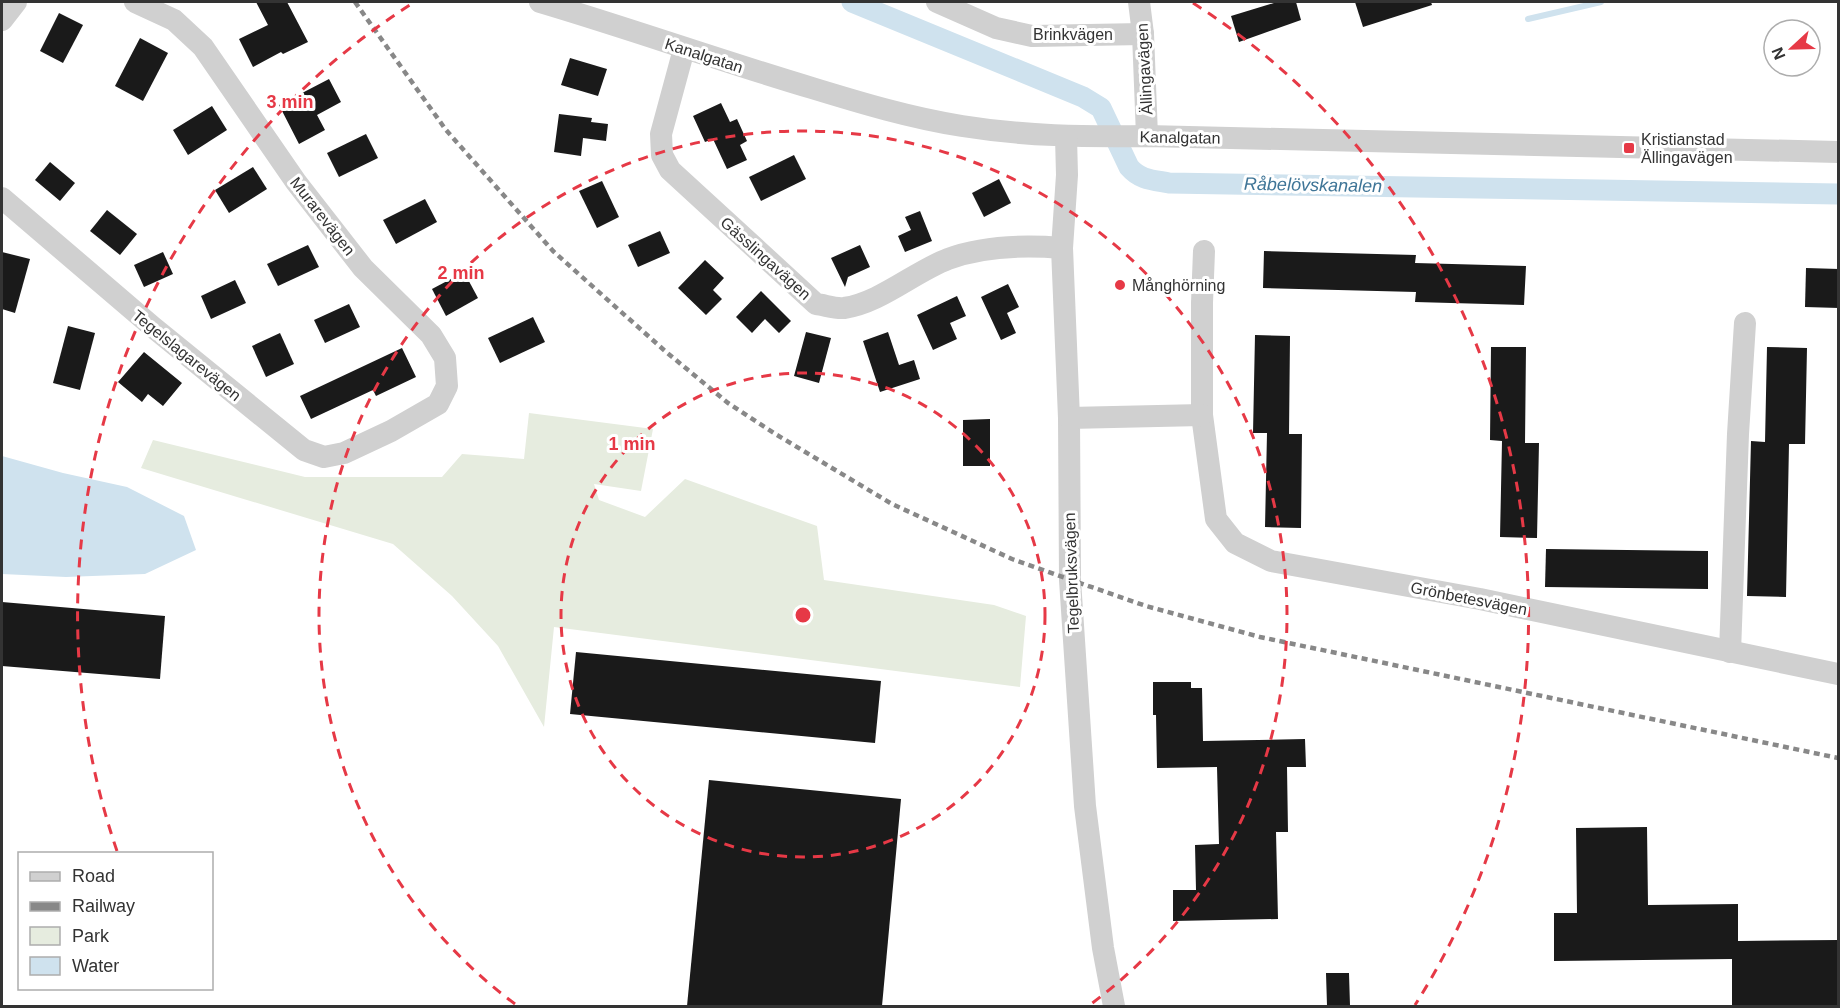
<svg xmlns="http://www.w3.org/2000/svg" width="1840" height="1008" font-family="Arial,sans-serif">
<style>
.green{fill:#e6ecdf}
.water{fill:#cfe2ee}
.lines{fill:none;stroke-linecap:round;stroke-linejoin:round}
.stream{stroke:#cfe2ee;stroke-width:6}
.canal{stroke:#cfe2ee;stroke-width:21}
.building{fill:#1a1a1a}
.minor{stroke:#d0d0d0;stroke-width:22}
.rail{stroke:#888;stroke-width:4.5;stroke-dasharray:6 4.5;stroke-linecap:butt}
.ring{fill:none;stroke:#e63946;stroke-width:3;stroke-dasharray:10 8}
.poi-dot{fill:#e63946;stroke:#fff;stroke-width:2}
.labels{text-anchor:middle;stroke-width:6;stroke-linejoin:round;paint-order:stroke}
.street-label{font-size:16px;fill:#333;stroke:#fff}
.poi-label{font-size:16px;fill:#333;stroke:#fff;text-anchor:start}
.water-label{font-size:18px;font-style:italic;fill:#3f7597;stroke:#fff}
.centre{fill:#e63946;stroke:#fff;stroke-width:3}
.ring-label{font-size:18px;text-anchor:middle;font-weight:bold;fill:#e63946;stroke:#fff;stroke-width:6;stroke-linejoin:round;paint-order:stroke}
</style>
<rect width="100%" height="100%" fill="#fff"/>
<path class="green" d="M529,413L653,429L641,491L594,484L599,500L645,517L685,479L817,526L824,580L994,605L1026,616L1020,687L554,627L544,727L498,646L452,596L393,544L141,468L153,440L305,477H442L462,454L524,459Z"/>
<path class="water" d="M2,456L63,473L127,487L184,516L196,550L145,574L66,577L2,574Z"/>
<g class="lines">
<path class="stream" d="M1528,19L1601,2"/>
<path class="canal" d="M852,2L1083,97L1101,108L1129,167C1140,180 1153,180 1169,183L1838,194"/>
</g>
<g class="building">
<path d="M256,2H287L308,42L283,54L281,52L253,67L239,39L268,25Z"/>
<path d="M1277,2H1296L1301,20L1239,42L1231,16Z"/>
<path d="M1355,2H1431L1432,5L1363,27Z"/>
<path d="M59,13L83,25L63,63L40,51Z"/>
<path d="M140,38L168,53L143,101L115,86Z"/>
<path d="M570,58L607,69L598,96L561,85Z"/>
<path d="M329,79L341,102L317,115L325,130L299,144L279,105Z"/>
<path d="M721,103L730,122L737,119L747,141L740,145L747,160L727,169L713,139L705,142L693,116Z"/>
<path d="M212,106L227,130L188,155L173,130Z"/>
<path d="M559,114L592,118L591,122L608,124L606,141L583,138L581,156L554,152Z"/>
<path d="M366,134L378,158L339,177L327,153Z"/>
<path d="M794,155L806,179L761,201L749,177Z"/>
<path d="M50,162L75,183L60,201L35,180Z"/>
<path d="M253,167L267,189L229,213L215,190Z"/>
<path d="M999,179L1011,203L984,217L972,193Z"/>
<path d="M602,181L619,217L597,228L579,191Z"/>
<path d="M425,199L437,222L396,244L383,220Z"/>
<path d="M107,210L137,234L120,255L90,231Z"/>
<path d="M920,211L932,241L905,252L898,236L911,230L905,217Z"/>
<path d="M660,231L670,253L638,267L628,245Z"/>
<path d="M308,245L319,267L278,286L267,264Z"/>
<path d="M860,245L870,267L848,277L845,287L831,258Z"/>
<path d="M1264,251L1416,255L1415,263L1526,266L1524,305L1415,302L1416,292L1263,288Z"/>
<path d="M2,252L30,259L15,313L2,309Z"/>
<path d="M163,252L173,274L144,287L134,265Z"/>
<path d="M705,260L724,278L713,290L722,299L706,315L678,288Z"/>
<path d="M1806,268L1839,269V308L1805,307Z"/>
<path d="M464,272L478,298L446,316L432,289Z"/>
<path d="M235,280L246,303L211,319L201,296Z"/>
<path d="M1008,284L1019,307L1007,313L1016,333L1001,340L981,297Z"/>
<path d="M761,291L791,321L779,333L765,319L752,333L736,317Z"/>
<path d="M957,296L966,316L950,323L957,339L933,350L917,315Z"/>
<path d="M349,304L360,327L325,343L314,320Z"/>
<path d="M533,317L545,342L500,363L488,338Z"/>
<path d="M68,326L95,333L80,390L53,383Z"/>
<path d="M806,332L831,338L819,383L794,376Z"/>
<path d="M888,332L899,365L914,360L920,379L880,392L863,341Z"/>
<path d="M280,333L294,364L266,377L252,346Z"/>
<path d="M1255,335L1290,336L1289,434H1302L1301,528L1265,527L1267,433H1253Z"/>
<path d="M1491,347H1526L1525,443H1539L1537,538L1500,537L1502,441L1490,440Z"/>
<path d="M1767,347L1807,348L1805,444H1789L1786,597L1747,596L1751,441L1765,442Z"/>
<path d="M402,348L416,377L376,396L373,390L311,419L300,396Z"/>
<path d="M144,352L182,383L163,406L148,394L142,402L118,382Z"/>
<path d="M990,419V466H963V420Z"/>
<path d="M1546,549L1708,551V589L1545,587Z"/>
<path d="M2,602L165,616L160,679L2,666Z"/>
<path d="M576,652L881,681L875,743L570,714Z"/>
<path d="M1153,682H1191V688H1202L1203,741L1305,739L1306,767H1287L1288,832H1276L1278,919L1173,921V890H1196L1195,845L1219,844L1217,767L1157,768L1156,715H1153Z"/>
<path d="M709,780L901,799L882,1006H687Z"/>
<path d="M1647,827L1648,905L1738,904V941L1839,940V1006H1732V959L1554,961V913H1577L1576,828Z"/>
<path d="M1326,973H1349L1350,1006H1327Z"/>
</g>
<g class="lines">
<g class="minor">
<path d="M540,2C631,29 721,61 812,88C861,103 911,118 962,126C1024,136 1085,137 1147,136L1838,152"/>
<path d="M937,2L996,28L1032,36L1143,34"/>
<path d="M1139,2L1143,34L1147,136"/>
<path d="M2,20L16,2"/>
<path d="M684,49L661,134L662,155L670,170L816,304C825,305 835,309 844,308C880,303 914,272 948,259C983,246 1025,245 1062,248"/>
<path d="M1066,137L1067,175L1062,248L1069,418L1070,580L1085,806L1103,948L1114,1006"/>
<path d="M2,198L154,328L304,450L324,457L344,453L391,431L438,404L447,386L445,358L431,335L363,268L296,182L203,47L174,20L135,2"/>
<path d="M1204,251L1202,303V415L1216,519L1235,543L1271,561L1480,599L1838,674"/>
<path d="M1069,418L1202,415"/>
<path d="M1730,652L1738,434L1745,323"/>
</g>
<path class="rail" d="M355,2L446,130L553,251L665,351L728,403L777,435L892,504L1012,559L1054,574L1146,606L1260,637L1838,758"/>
</g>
<g class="ring">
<circle cx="803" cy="615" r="242"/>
<path d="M515 1004A484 484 0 1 1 1091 1004"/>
<path d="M117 851A726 726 0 0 1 413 3M1193 3A726 726 0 0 1 1415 1005"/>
</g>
<g class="poi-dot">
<rect x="1623" y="142" width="12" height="12" rx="3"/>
<circle cx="1120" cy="285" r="6"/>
</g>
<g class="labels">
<g class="street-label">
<text x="1073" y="40">Brinkvägen</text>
<text transform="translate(704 55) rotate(18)" y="6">Kanalgatan</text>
<text transform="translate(1144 69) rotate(-93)" y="6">Ällingavägen</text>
<text transform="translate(1180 137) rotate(1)" y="6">Kanalgatan</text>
<text transform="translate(323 216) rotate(52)" y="6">Murarevägen</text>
<text transform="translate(766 258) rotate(42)" y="6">Gässlingavägen</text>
<text transform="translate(187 355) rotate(39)" y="6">Tegelslagarevägen</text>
<text transform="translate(1071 573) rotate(-92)" y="6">Tegelbruksvägen</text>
<text transform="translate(1469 598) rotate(11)" y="6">Grönbetesvägen</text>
</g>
<g class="poi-label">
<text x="1641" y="145">Kristianstad<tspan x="1641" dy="18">Ällingavägen</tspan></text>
<text x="1132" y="291">Månghörning</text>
</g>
<g class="water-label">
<text transform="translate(1313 185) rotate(1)" y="6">Råbelövskanalen</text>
</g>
</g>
<circle cx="803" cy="615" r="9" class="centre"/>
<g class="ring-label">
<text x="290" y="108">3 min</text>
<text x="461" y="279">2 min</text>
<text x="632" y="450">1 min</text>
</g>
<rect width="1840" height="1008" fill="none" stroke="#333333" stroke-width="6"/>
<rect x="18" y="852" width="195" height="138" fill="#ffffff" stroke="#adadad" stroke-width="1.5"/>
<rect x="30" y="872" width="30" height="9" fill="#d0d0d0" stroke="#adadad" stroke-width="1.5"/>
<text x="72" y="882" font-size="18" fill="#333333">Road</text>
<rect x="30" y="902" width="30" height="9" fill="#888888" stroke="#adadad" stroke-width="1.5"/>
<text x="72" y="912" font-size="18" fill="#333333">Railway</text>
<rect x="30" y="927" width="30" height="18" fill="#e6ecdf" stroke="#adadad" stroke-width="1.5"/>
<text x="72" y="942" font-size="18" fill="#333333">Park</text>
<rect x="30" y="957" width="30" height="18" fill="#cfe2ee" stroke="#adadad" stroke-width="1.5"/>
<text x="72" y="972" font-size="18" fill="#333333">Water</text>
<g transform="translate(1792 48) rotate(248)"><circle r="28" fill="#ffffff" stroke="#adadad" stroke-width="1.5"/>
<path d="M0-4.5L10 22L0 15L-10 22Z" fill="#e63946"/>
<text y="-9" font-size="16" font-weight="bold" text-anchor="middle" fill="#333333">N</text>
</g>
</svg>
